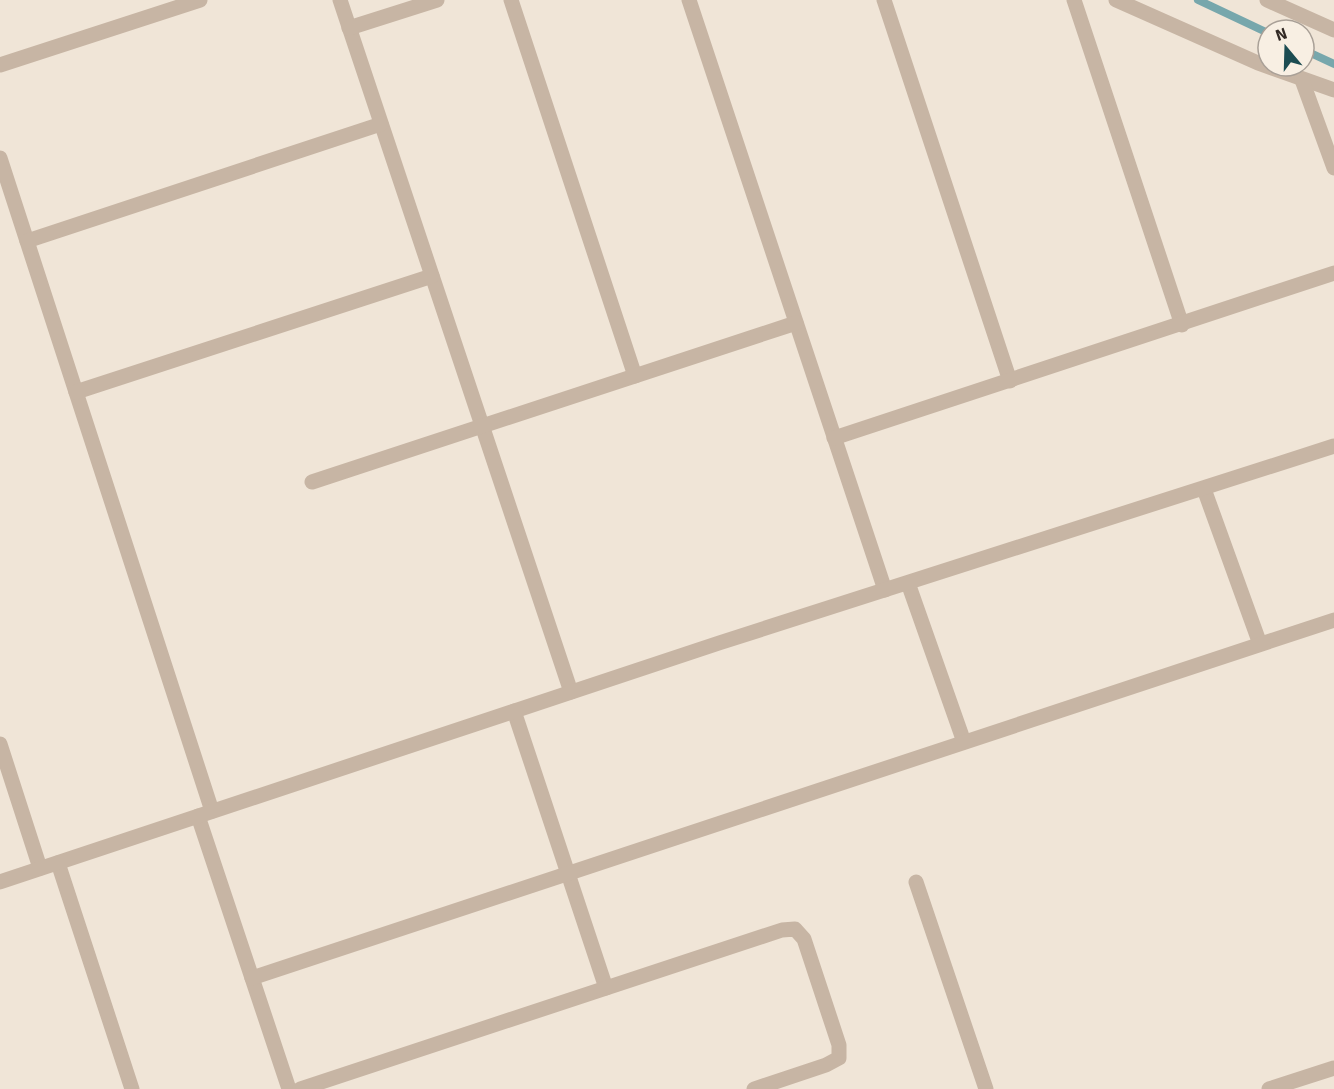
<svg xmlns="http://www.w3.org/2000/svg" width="1334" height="1089" font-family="Signika,sans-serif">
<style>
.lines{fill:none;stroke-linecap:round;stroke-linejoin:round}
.stream{stroke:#77a7ac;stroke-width:8}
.minor{stroke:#c7b5a4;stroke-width:15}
</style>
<rect width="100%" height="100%" fill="#f0e5d7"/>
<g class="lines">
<g class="stream">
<path d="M1198,0L1268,33"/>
<path d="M1304,50L1334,64"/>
</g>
<g class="minor">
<path d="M340,0L571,692"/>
<path d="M511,0L635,376"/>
<path d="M689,0L885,590"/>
<path d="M884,0L1010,381"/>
<path d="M1074,0L1182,325"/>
<path d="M1116,0L1258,63L1334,90"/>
<path d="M1267,0L1334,30"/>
<path d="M349,28L437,0"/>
<path d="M0,65L200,0"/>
<path d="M1302,80L1334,168"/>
<path d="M0,158L212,811"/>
<path d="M27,241L381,124"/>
<path d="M76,392L432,276"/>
<path d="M834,438L1334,273"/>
<path d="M312,482L796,323"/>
<path d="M1204,489L1260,644"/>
<path d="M908,583L964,742"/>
<path d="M514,711L606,988"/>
<path d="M0,744L40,868"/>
<path d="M198,816L289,1089"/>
<path d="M58,863L132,1089"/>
<path d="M0,882L719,643L1334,446"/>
<path d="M916,882L986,1089"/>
<path d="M252,978L1334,620"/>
<path d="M300,1089L782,930L795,929L804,939L839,1045V1058L826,1065L754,1089"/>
<path d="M1269,1089L1334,1068"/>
</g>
</g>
<g transform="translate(1286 48) rotate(341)"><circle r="28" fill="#f8efe3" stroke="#a9a097" stroke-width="1.5"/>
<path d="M0-4.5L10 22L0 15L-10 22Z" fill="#1c4c52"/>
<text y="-9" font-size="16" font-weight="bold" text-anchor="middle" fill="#332a25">N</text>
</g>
</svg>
